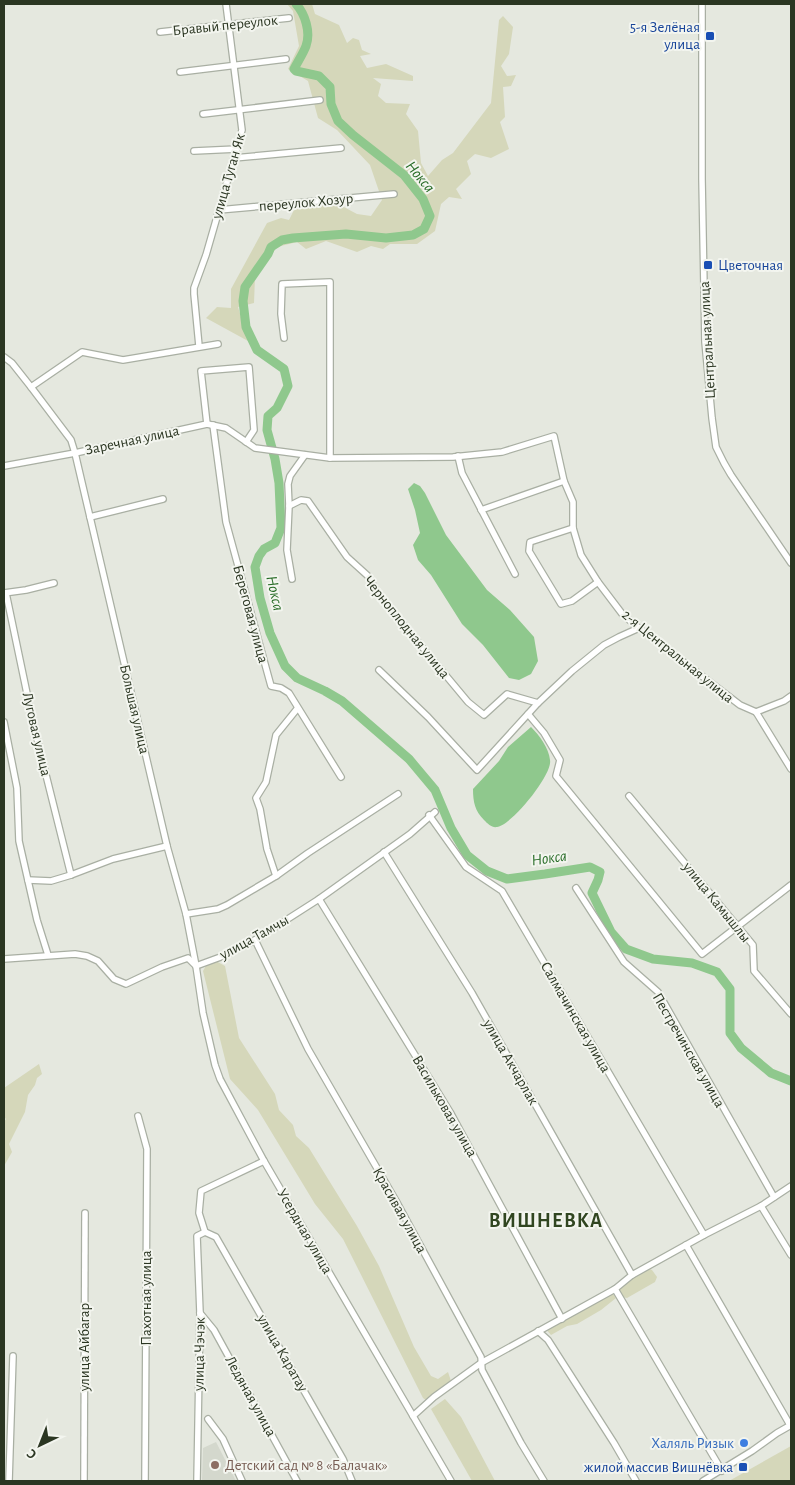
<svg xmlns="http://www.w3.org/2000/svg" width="795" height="1485" font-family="'Alegreya Sans',sans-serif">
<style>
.built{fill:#d4d8cd}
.green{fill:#d5d7ba}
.water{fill:#8fc88d}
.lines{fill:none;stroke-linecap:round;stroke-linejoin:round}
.river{stroke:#8fc88d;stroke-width:9}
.minor-casing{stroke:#a9afa3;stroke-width:8}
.minor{stroke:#fff;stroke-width:5.5}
.transit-dot{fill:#1a4fb4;stroke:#f3f5ef;stroke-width:2}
.shop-dot{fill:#3f7fe0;stroke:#f3f5ef;stroke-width:2}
.education-dot{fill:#8d6e63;stroke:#f3f5ef;stroke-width:2}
.labels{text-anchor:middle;stroke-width:4;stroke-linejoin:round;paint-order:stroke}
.street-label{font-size:15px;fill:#2b3622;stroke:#f3f5ef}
.transit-label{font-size:15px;fill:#164399;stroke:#f3f5ef;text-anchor:end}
.shop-label{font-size:15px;fill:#366cbe;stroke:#f3f5ef;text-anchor:end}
.education-label{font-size:15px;fill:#785e54;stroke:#f3f5ef;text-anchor:start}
.water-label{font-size:16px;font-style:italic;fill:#256a24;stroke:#f3f5ef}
.district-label{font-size:20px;font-weight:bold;letter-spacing:1px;fill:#314621;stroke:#f3f5ef}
</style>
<rect width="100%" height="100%" fill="#e5e8df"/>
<path class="built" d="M216,1442L236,1481H202L203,1448Z"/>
<g class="green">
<path d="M287,4H312L315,14L339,25L347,43L353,38L359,40L362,50L371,54L360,56L367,68L386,64L413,76V81L373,78L381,84L378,96L386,103L410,104L406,114L418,131L421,163L428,176L442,160L453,153L491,103L499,20L503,16L513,27L509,54L501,66L507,76L516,75L511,86L503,87L505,117L500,122L509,149L491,158L475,154L467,161L471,174L456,189L462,199L449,197L441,204L435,231L417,244H390L383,249L371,246L357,252L326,241L306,249L297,242L277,247L255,277L254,303L238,307L248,341L206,318L217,307L231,308V289L267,223L281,218L289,220L295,208L309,207L323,196L357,214L371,216L382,200L370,165L337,130L318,118L308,81L288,69L299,46L293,11Z"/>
<path d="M216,961L225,966L239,1038L275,1094L279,1110L293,1125L296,1136L309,1148L357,1226L379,1266L414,1347L431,1376L438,1379L448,1372L451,1381L430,1403L423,1398L343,1239L315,1204L258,1110L230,1079L203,971L208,962Z"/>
<path d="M39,1064L42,1074L37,1078L35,1085L28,1095L25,1112L9,1144L12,1152L4,1166V1122L6,1119L4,1117V1088Z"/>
<path d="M647,1268L652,1270L657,1277L655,1282L627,1298L622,1297L618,1290L620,1284Z"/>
<path d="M606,1291L613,1294L616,1298L601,1310L577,1324L567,1326L551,1335L545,1328Z"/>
<path d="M445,1399L461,1417L495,1481H472L431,1409Z"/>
<path d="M791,1446V1481H729Z"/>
</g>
<g class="water">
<path d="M414,483L420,486L425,493L446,535L487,590L510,610L534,637L538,661L531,674L519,680L509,678L483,645L462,624L431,575L418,560L413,545L420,533L415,510L408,489Z"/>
<path d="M531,727C539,735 549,748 550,760C553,774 512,825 497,827C492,828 488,824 484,820C475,811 473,802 473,789L499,761L508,747Z"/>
</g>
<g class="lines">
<path class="river" d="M296,4C305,14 311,32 306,46C303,54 298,61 294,69L296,71L319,76L330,87L331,104L338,121L353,135L404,175L423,199L430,216L424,229L413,235L386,238L346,234L293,238L282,240L271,247L268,254L245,287L243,301L246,327L257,350L284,369L288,386L277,408L268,416L267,430L275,459L279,483L281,528L275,543L264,549L259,556L255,567L260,598L270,633L285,666L297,678L325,691L342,701L409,759L435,790L451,828L467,855L487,871L507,879L545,874L590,867L600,872L598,880L592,893L611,932L626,949L653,959L692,963L717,972L730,989V1033L741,1048L771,1073L791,1081"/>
<g class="minor-casing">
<g id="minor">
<path d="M702,4V179L705,342L712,418L716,447L724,463L731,475L791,563"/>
<path d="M160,32L289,18"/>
<path d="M180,72L286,59"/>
<path d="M203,114L320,100"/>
<path d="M194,151L237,149"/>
<path d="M234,158L341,148"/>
<path d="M219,210L394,194"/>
<path d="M284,338L281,314L282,284L330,282V458"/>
<path d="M199,346L194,294V288L206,255L242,130L226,4"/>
<path d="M4,357L12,363L31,387L71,440L75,453L167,846L186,914L196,966L203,1013L215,1065L220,1079L264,1161L451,1481"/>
<path d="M31,387L82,352L123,360L218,344"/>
<path d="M207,424L201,371L249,367L254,430L246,442"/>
<path d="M213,425L226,522L271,686L281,688L289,693L341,777"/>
<path d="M458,456L462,473L515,574"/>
<path d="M4,466L75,453L207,424L226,428L255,448L330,458L453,457L502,452L554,436L564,481L573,502V528L581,555L598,582L623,615L639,628L740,705L756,712L791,769"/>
<path d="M289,506L301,500L308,501L347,557L368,576L378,594L468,702L484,715L507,694L538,703"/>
<path d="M481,510L564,481"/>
<path d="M90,517L163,499"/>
<path d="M573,528L530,542L529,551L561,604L572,601L598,582"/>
<path d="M292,579L287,550L289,506L288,484L290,476L305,455"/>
<path d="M4,593L26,590L54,583"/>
<path d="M6,593L34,727L71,875"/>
<path d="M379,670L428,717L477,770L538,703L572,671L604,645L619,637L639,628"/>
<path d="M756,712L784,701L791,696"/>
<path d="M528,714L544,733L560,760L556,776L702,954L791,885"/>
<path d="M4,722L17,788L19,841L37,920L48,955"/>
<path d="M629,796L753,945L754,971L791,1014"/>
<path d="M429,815L466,867L502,891L704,1235"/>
<path d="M384,852L472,993L632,1275"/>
<path d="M276,876L267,849L260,809L256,798L266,782L276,735L297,709"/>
<path d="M28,880L51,881L71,875L113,859L167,846"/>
<path d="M576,888L624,962L658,992L774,1197"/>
<path d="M319,899L450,1112L562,1319"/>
<path d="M186,914L218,909L227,905L276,876L308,853L398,794"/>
<path d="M255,940L308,1049L396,1201L481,1357L482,1370L521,1443L544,1481"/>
<path d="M4,959L75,954L87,956L98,961L114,979L126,984L162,967L188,958L196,966L226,955L255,940L319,899L410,834L435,812"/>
<path d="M138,1116L147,1149L145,1481"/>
<path d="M761,1206L791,1255"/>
<path d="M205,1232L216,1237L343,1459L352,1481"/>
<path d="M205,1232L199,1213L201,1191L264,1161"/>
<path d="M686,1245L790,1425"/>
<path d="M615,1289L722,1471"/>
<path d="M200,1313L214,1330L297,1481"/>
<path d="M538,1331L548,1340L614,1443L636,1481"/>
<path d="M413,1416L434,1397L481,1363L615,1289L632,1275L704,1235L761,1206L791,1186"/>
<path d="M208,1419L223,1439L242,1481"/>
<path d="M9,1481L13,1356"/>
<path d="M84,1481L85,1213"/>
<path d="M197,1481L200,1313L197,1236L205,1232"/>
<path d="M703,1481L752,1451L777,1433L791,1425"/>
</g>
</g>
<use href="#minor" class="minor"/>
</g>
<g class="transit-dot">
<rect x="705" y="31" width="10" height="10" rx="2.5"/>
<rect x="703" y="260" width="10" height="10" rx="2.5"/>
<rect x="738" y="1462" width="10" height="10" rx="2.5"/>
</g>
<circle class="shop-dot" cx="744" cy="1443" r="5"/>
<circle class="education-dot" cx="215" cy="1465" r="5"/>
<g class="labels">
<g class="street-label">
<text transform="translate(225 25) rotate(-6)" y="5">Бравый переулок</text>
<text transform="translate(228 176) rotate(-74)" y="5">улица Туган Як</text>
<text transform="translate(306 202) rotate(-5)" y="5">переулок Хозур</text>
<text transform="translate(707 340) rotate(-93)" y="5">Центральная улица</text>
<text transform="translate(132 440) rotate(-12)" y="5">Заречная улица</text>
<text transform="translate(251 614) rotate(75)" y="5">Береговая улица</text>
<text transform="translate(407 627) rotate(51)" y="5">Черноплодная улица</text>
<text transform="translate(678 656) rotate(39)" y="5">2-я Центральная улица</text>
<text transform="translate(135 709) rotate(77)" y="5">Большая улица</text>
<text transform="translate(37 734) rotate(77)" y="5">Луговая улица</text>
<text transform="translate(717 902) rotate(51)" y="5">улица Камышлы</text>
<text transform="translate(254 937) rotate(-29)" y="5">улица Тамчы</text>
<text transform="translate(576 1017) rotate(60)" y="5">Салмачинская улица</text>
<text transform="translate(689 1050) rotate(60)" y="5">Пестречинская улица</text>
<text transform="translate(511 1062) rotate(60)" y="5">улица Акчарлак</text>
<text transform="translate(445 1106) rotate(60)" y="5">Васильковая улица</text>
<text transform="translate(400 1210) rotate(61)" y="5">Красивая улица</text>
<text transform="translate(305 1231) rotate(60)" y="5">Усердная улица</text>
<text transform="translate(146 1298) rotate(-90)" y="5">Пахотная улица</text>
<text transform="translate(84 1347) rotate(-90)" y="5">улица Айбагар</text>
<text transform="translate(283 1353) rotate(60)" y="5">улица Каратау</text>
<text transform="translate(199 1354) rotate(-89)" y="5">улица Чэчэк</text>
<text transform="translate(251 1396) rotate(61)" y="5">Ледяная улица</text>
</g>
<g class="transit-label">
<text x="700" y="32">5-я Зелёная<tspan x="700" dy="17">улица</tspan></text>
<text x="718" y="270" text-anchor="start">Цветочная</text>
<text x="733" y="1472">жилой массив Вишнёвка</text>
</g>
<g class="shop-label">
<text x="734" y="1448">Халяль Ризык</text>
</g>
<g class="education-label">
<text x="225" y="1470">Детский сад № 8 «Балачак»</text>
</g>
<g class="water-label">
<text transform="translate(421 176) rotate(50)" y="6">Нокса</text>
<text transform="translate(276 593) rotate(77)" y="6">Нокса</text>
<text transform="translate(549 857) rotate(-8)" y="6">Нокса</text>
</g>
<g class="district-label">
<text x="546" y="1227">ВИШНЕВКА</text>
</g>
</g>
<rect width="795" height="1485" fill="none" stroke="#2b3622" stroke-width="10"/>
<g transform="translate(40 1445) rotate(223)" stroke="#f3f5ef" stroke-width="4" paint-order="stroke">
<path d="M0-4L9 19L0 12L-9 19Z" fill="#2b3622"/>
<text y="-8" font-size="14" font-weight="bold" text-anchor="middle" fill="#2b3622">С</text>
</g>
</svg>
